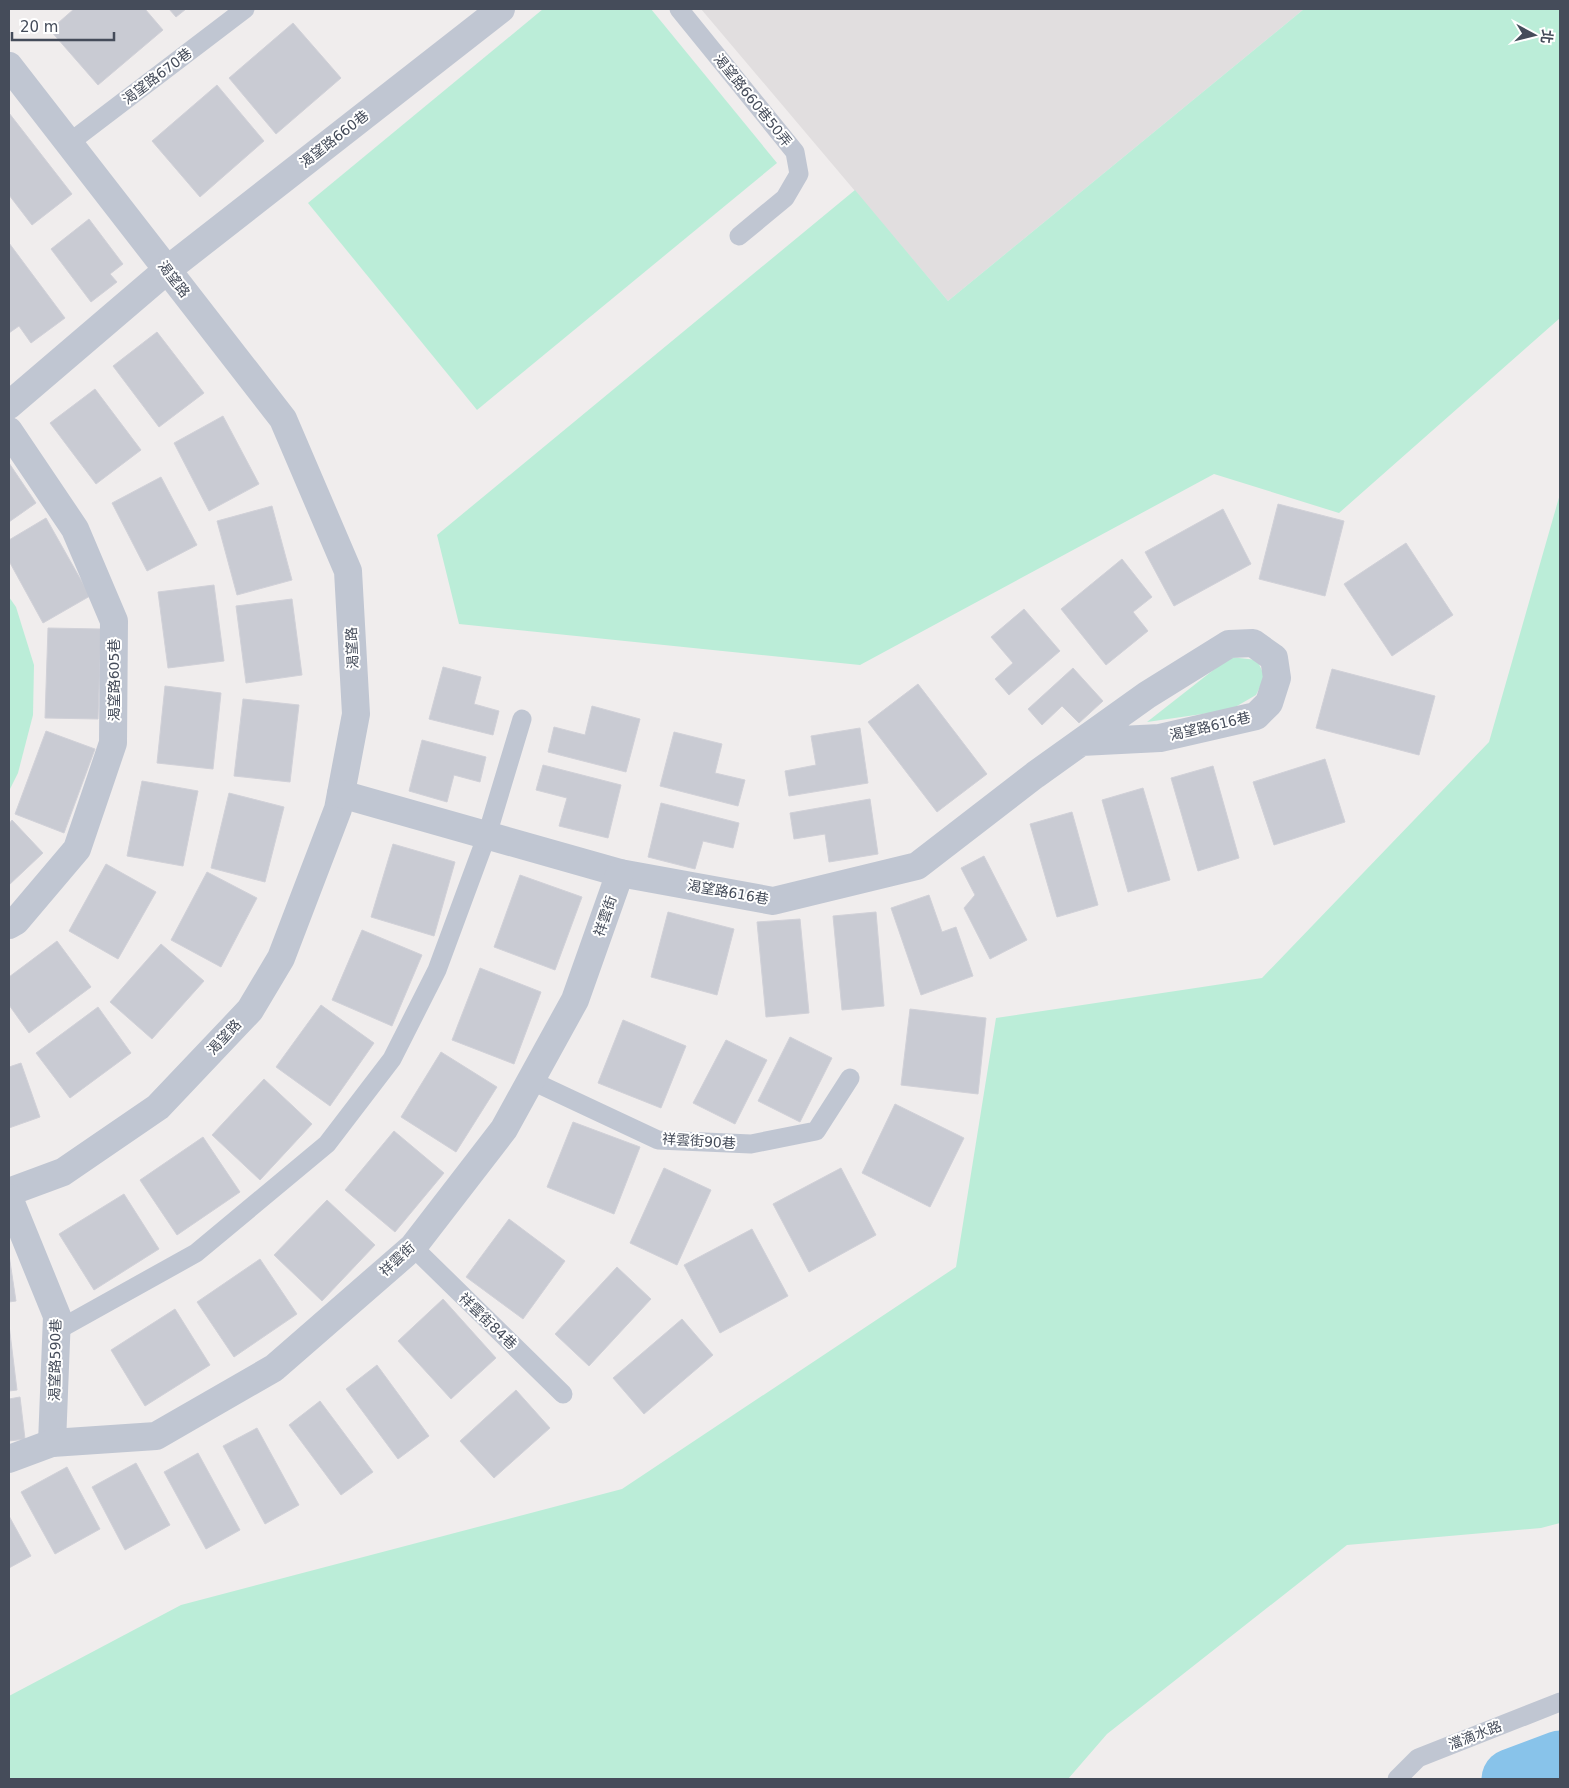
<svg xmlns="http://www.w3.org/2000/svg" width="1569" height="1788" font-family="'DejaVu Sans','Noto Sans TC',sans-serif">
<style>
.education{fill:#e1dedf}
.green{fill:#bbedd8}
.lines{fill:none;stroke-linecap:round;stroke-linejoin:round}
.river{stroke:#88c3ea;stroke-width:61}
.building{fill:#c9cbd3;stroke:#d1d1d8}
.service{stroke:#c0c6d2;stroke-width:19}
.minor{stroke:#c0c6d2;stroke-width:28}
.labels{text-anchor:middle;stroke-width:4;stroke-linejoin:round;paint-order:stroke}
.street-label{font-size:14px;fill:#454c5a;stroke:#fff}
</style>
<rect width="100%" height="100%" fill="#f0eded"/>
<path class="education" d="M701,9H1304L948,301Z"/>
<g class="green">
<path d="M543,9H651L777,163L477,410L308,203Z"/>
<path d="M1304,9H1560V318L1339,513L1214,474L860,665L459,624L437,535L855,190L948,301Z"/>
<path d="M1560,494V1523L1541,1528L1347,1545L1107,1734L1068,1779H9V1696L181,1605L622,1489L956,1267L996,1018L1262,978L1489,742Z"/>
<path d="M9,597L16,607L34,665L33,715L18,773L9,791Z"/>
<path d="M1230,657L1257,660L1265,677L1256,695L1230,710L1147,722Z"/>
</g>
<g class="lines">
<path class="river" d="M1512,1779L1560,1761"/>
</g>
<g class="building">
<path d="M74,9H145L163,30L98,85L50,30Z"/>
<path d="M169,9H186L176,17Z"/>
<path d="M293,23L341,78L276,134L229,78Z"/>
<path d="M217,85L264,141L200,197L152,141Z"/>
<path d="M9,113L72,194L32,225L9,195Z"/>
<path d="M89,219L123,264L110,274L117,282L91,302L51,249Z"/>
<path d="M9,243L65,318L31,343L19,326L9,333Z"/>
<path d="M157,332L204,393L159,427L113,366Z"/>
<path d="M95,389L141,450L96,484L50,423Z"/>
<path d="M223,416L259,484L209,511L174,443Z"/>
<path d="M9,463L36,503L9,522Z"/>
<path d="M161,477L197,545L147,571L112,503Z"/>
<path d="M1278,504L1344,521L1325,596L1259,579Z"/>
<path d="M272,506L292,580L237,595L217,521Z"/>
<path d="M1223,509L1251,564L1174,606L1145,552Z"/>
<path d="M46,518L90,596L43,623L9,561V540Z"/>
<path d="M1406,543L1453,615L1392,656L1344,584Z"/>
<path d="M1122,559L1152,597L1133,612L1148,631L1106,665L1061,609Z"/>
<path d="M214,585L224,661L168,668L158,592Z"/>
<path d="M292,599L302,675L246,683L236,606Z"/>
<path d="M1024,609L1060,651L1009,695L995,679L1013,663L991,637Z"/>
<path d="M48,628L101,629L98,719L45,718Z"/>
<path d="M443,667L481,677L474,704L499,711L493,735L429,719Z"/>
<path d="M1073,668L1103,701L1079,723L1062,706L1042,725L1028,709Z"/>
<path d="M1332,669L1435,696L1419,755L1316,728Z"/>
<path d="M918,684L987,774L937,812L868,722Z"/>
<path d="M165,686L221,693L213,769L157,763Z"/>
<path d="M243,699L299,705L290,782L234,776Z"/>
<path d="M592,706L640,719L626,772L548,752L554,727L585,735Z"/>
<path d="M860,728L868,783L789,796L785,771L816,765L811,736Z"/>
<path d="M46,731L95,749L64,833L15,814Z"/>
<path d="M674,732L722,744L715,773L745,780L738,806L660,786Z"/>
<path d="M422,740L486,757L480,782L454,775L447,802L409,791Z"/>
<path d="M1325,759L1345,822L1274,845L1253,782Z"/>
<path d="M543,765L621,785L608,838L559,826L567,798L536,790Z"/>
<path d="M1213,766L1239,858L1198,871L1171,778Z"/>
<path d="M142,781L198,791L183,866L127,856Z"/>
<path d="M1143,788L1170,880L1128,892L1102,800Z"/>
<path d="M229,793L284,807L265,882L211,868Z"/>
<path d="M870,799L878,854L829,862L825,834L794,839L790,813Z"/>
<path d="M661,803L739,823L733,848L703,841L695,869L648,857Z"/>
<path d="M1072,812L1098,905L1057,917L1030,824Z"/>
<path d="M12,820L43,853L9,885V824Z"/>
<path d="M393,844L455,862L434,936L371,917Z"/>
<path d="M984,856L1027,940L990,959L964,908L975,895L961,868Z"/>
<path d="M106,864L156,892L118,959L69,931Z"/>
<path d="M207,872L257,898L221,967L171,940Z"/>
<path d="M520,875L582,897L555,970L494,947Z"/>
<path d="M929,895L942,932L956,927L973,976L921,995L891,908Z"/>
<path d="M668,912L734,929L717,995L651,977Z"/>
<path d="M876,912L884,1006L842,1010L833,916Z"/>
<path d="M800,919L809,1013L766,1017L757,922Z"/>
<path d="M362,930L422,955L392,1026L332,1000Z"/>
<path d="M57,941L91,987L29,1033L9,1005V977Z"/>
<path d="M161,944L204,981L152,1039L110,1002Z"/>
<path d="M480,968L541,992L514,1064L452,1040Z"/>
<path d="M321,1005L374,1043L330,1106L276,1067Z"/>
<path d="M98,1007L131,1053L70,1098L36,1053Z"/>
<path d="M910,1009L986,1018L978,1094L901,1085Z"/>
<path d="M623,1020L686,1046L661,1108L598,1083Z"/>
<path d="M790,1037L832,1058L800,1122L758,1101Z"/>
<path d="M726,1040L767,1060L735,1124L693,1103Z"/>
<path d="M441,1052L497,1087L456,1152L401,1117Z"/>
<path d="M21,1063L40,1117L9,1128V1067Z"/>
<path d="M264,1079L312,1124L260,1180L212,1135Z"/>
<path d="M895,1104L964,1138L930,1207L862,1173Z"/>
<path d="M573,1122L640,1147L614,1214L547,1187Z"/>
<path d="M394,1131L444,1173L395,1232L345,1190Z"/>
<path d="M203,1137L240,1192L177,1235L140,1180Z"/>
<path d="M664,1168L711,1190L677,1265L630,1243Z"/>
<path d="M841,1168L876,1235L809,1272L773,1204Z"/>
<path d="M124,1194L159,1249L94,1290L59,1234Z"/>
<path d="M327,1200L375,1245L322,1301L274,1255Z"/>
<path d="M509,1219L565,1261L523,1319L466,1277Z"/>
<path d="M752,1229L788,1296L720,1333L684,1265Z"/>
<path d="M9,1255L16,1301L9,1302Z"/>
<path d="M260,1259L297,1314L234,1357L197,1302Z"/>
<path d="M617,1267L651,1299L589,1366L555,1334Z"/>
<path d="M443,1299L496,1358L451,1399L398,1341Z"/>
<path d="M175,1309L210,1365L145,1406L111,1350Z"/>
<path d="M682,1319L713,1355L644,1414L613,1378Z"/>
<path d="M9,1325L17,1390L9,1391Z"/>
<path d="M377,1365L429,1436L398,1459L346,1389Z"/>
<path d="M516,1390L550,1428L494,1478L460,1441Z"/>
<path d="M20,1397L25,1439L9,1441V1399Z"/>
<path d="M320,1401L373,1472L341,1495L289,1425Z"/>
<path d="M257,1428L299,1505L265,1524L223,1446Z"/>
<path d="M198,1453L240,1530L206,1549L164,1472Z"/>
<path d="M136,1463L170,1525L125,1550L92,1487Z"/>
<path d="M67,1467L100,1529L55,1554L21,1492Z"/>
<path d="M9,1516L31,1556L9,1568Z"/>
</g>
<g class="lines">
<g class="service">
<path d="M679,9L795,152L799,174L785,198L739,236"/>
<path d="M69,143L245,9"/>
<path d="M530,1080L658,1140L751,1144L816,1131L850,1078"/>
<path d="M413,1247L563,1394"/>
<path d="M56,1331L196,1253L327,1144L392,1059L437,970L487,835L522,719"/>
<path d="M1397,1779L1418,1758L1560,1702"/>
</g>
<g class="minor">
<path d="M9,66L283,419L348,571L356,714L338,809L281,958L250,1010L158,1107L63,1172L9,1192"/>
<path d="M9,405L167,270L501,9"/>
<path d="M9,431L75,529L114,621L113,743L77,849L16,921L9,925"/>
<path d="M341,794L620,873L773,901L917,866L1035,775L1147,695L1229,644L1253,643L1274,658L1277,678L1269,703L1256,716L1160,738L1081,742"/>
<path d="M9,1198L57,1316L52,1443"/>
<path d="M9,1459L52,1443L156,1436L274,1368L413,1247L504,1129L575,1000L620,873"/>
</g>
</g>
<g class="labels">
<g class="street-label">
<text transform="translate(157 76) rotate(-37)" y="5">渴望路670巷</text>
<text transform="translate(753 100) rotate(51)" y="5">渴望路660巷50弄</text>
<text transform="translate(334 139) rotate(-38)" y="5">渴望路660巷</text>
<text transform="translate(174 279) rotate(52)" y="5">渴望路</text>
<text transform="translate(352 648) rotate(-93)" y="5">渴望路</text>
<text transform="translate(114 680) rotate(-90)" y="5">渴望路605巷</text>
<text transform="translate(1210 726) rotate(-13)" y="5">渴望路616巷</text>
<text transform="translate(728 892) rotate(10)" y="5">渴望路616巷</text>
<text transform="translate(605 916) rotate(-71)" y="5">祥雲街</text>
<text transform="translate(224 1037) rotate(-47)" y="5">渴望路</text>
<text transform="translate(699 1141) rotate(4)" y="5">祥雲街90巷</text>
<text transform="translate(397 1259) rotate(-43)" y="5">祥雲街</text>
<text transform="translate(488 1321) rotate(44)" y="5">祥雲街84巷</text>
<text transform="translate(55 1360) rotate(-89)" y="5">渴望路590巷</text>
<text transform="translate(1475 1735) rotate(-21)" y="5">澢滴水路</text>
</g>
</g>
<rect width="1569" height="1788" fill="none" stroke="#454c5a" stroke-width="20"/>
<g transform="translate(1534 35) rotate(97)" stroke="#ffffff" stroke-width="4" paint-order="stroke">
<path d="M0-4L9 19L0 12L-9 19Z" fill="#454c5a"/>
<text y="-8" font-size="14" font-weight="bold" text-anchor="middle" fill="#454c5a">北</text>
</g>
<path d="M12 32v8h102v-8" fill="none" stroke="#454c5a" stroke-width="2.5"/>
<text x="20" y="32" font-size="15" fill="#454c5a" stroke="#ffffff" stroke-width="4" paint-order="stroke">20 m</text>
</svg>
